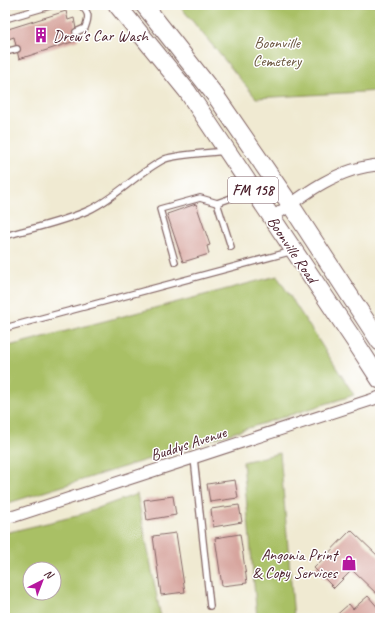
<svg xmlns="http://www.w3.org/2000/svg" width="385" height="623" font-family="Caveat,sans-serif">
<style>
.green{fill:#a9c065;stroke:#7a7048;fill-rule:evenodd}
.building{fill:#d7a59e}
.lines{fill:none;stroke-linecap:round;stroke-linejoin:round}
.lane-casing{stroke:#846665;stroke-width:8}
.street-casing{stroke:#846665;stroke-width:13}
.primary-casing{stroke:#846665;stroke-width:19}
.lane{stroke:#fff;stroke-width:5.5}
.street{stroke:#fff;stroke-width:11}
.primary{stroke:#fff;stroke-width:17}
.labels{text-anchor:middle;stroke-width:3;stroke-linejoin:round;paint-order:stroke}
.shield{fill:#fff;stroke:#80626b;stroke-width:1}
.shield-label{font-size:15px;font-weight:bold;fill:#4a1f2b}
.poi-label{font-size:16px;fill:#4a1f2b;stroke:#fff;text-anchor:start}
.park-label{font-size:16px;fill:#6b573f;stroke:#fff}
.street-label{font-size:16px;fill:#4a1f2b;stroke:#fff}
</style>
<rect width="100%" height="100%" fill="#fff"/>
<filter id="ink" filterUnits="userSpaceOnUse"><feTurbulence type="fractalNoise" baseFrequency=".025" numOctaves="2"/><feDisplacementMap in="SourceGraphic" scale="8" xChannelSelector="R" yChannelSelector="G"/><feConvolveMatrix kernelMatrix="1 2 1 2 8 2 1 2 1" color-interpolation-filters="sRGB"/></filter>
<filter id="wash" filterUnits="userSpaceOnUse"><feTurbulence type="fractalNoise" baseFrequency=".012" numOctaves="4" result="noise"/><feDisplacementMap in="SourceGraphic" scale="16" xChannelSelector="R" yChannelSelector="G"/><feGaussianBlur stdDeviation="0.9" result="paint"/><feColorMatrix in="noise" values="0 0 0 0 0 0 0 0 0 0 0 0 0 0 0 0 0 1.4 0 .05"/><feComposite in="paint" operator="in"/></filter>
<g filter="url(#wash)">
<rect width="100%" height="100%" fill="#f0ead2"/>
<g class="green">
<path d="M179,5H380V91L256,98Z"/>
<path d="M277,276L354,395L5,504V347Z"/>
<path d="M280,453L294,618H257L243,462Z"/>
<path d="M137,494L161,618H5V533L76,516ZM30,569H54V593H30Z"/>
</g>
<g id="blocks">
<g class="building">
<path d="M66,11L68,20L74,18L78,40L19,59L14,37L5,40V30Z"/>
<path d="M196,204L210,245L207,246L209,254L183,262L167,214Z"/>
<path d="M235,480L238,498L210,502L207,484Z"/>
<path d="M173,496L176,515L147,520L144,500Z"/>
<path d="M239,505L242,522L213,527L211,509Z"/>
<path d="M351,530L380,558V597L352,570L334,588L314,568Z"/>
<path d="M176,533L185,592L161,595L153,536Z"/>
<path d="M240,534L247,583L222,586L215,538Z"/>
<path d="M368,596L380,610V618H333L349,604L353,609Z"/>
</g>
</g>
</g>
<g filter="url(#ink)">
<use href="#blocks" fill-opacity="0" stroke="#846665" stroke-width="1"/>
<g class="lines">
<g class="lane-casing">
<g id="lane">
<path d="M5,19L53,5"/>
<path d="M76,32L85,28C89,17 90,13 80,5"/>
<path d="M5,52L17,49"/>
<path d="M5,236C33,228 63,222 89,210C117,197 137,173 165,159C177,154 210,153 225,151"/>
<path d="M231,247L217,203L251,191"/>
<path d="M175,262L160,209L200,198L217,203"/>
<path d="M5,328L293,251"/>
<path d="M194,458L210,606"/>
</g>
</g>
<g class="street-casing">
<g id="street">
<path d="M272,218C304,194 339,167 380,165"/>
<path d="M5,517L15,516L380,397"/>
</g>
</g>
<g class="primary-casing">
<g id="primary">
<path d="M117,5L187,91L358,346L380,380"/>
<path d="M144,5L215,95L290,204L380,342"/>
</g>
</g>
<use href="#lane" class="lane"/>
<use href="#street" class="street"/>
<use href="#primary" class="primary"/>
</g>
</g>
<defs>
<g id="building-bare" transform="scale(1.2)"><path d="M-4-6H4V6H1V3H-1V6H-4ZM-2.5-4.3h1.7v1.8h-1.7ZM.8-4.3h1.7v1.8H.8ZM-2.5-1h1.7V.8h-1.7ZM.8-1h1.7V.8H.8Z" fill="#b5179e" stroke="#fff" stroke-width="2.5" paint-order="stroke"/></g>
<g id="shop-bare" transform="scale(1.2)"><path d="M-5-2.5h2.3a2.7 3.5 0 0 1 5.4 0H5L5.5 6h-11ZM-1.5-2.5h3a1.5 2.3 0 0 0-3 0Z" fill="#b5179e" stroke="#fff" stroke-width="2.5" paint-order="stroke"/></g>
</defs>
<g fill-rule="evenodd">
<use href="#building-bare" x="41" y="35"/>
<use href="#shop-bare" x="349" y="563"/>
</g>
<g class="labels">
<rect class="shield" x="228" y="177" width="50" height="26" rx="3"/>
<g class="shield-label">
<text x="253" y="195">FM 158</text>
</g>
<g class="poi-label">
<text x="53" y="41">Drew's Car Wash</text>
<text x="337" y="560" text-anchor="end">Angonia Print<tspan x="337" dy="18">&amp; Copy Services</tspan></text>
</g>
<g class="park-label">
<text x="277" y="48">Boonville<tspan x="277" dy="18">Cemetery</tspan></text>
</g>
<g class="street-label">
<text transform="translate(293 249) rotate(56)" y="6">Boonville Road</text>
<text transform="translate(188 443) rotate(-18)" y="6">Buddys Avenue</text>
</g>
</g>
<rect width="385" height="623" fill="none" stroke="#fff" stroke-width="20"/>
<g transform="translate(42 581) rotate(42)"><circle r="19" fill="#ffffff" stroke="#b7a5aa"/>
<path d="M0-3L7 15L0 10L-7 15Z" fill="#b5179e"/>
<text y="-6" font-size="11" font-weight="bold" text-anchor="middle" fill="#4a1f2b">N</text>
</g>
</svg>
